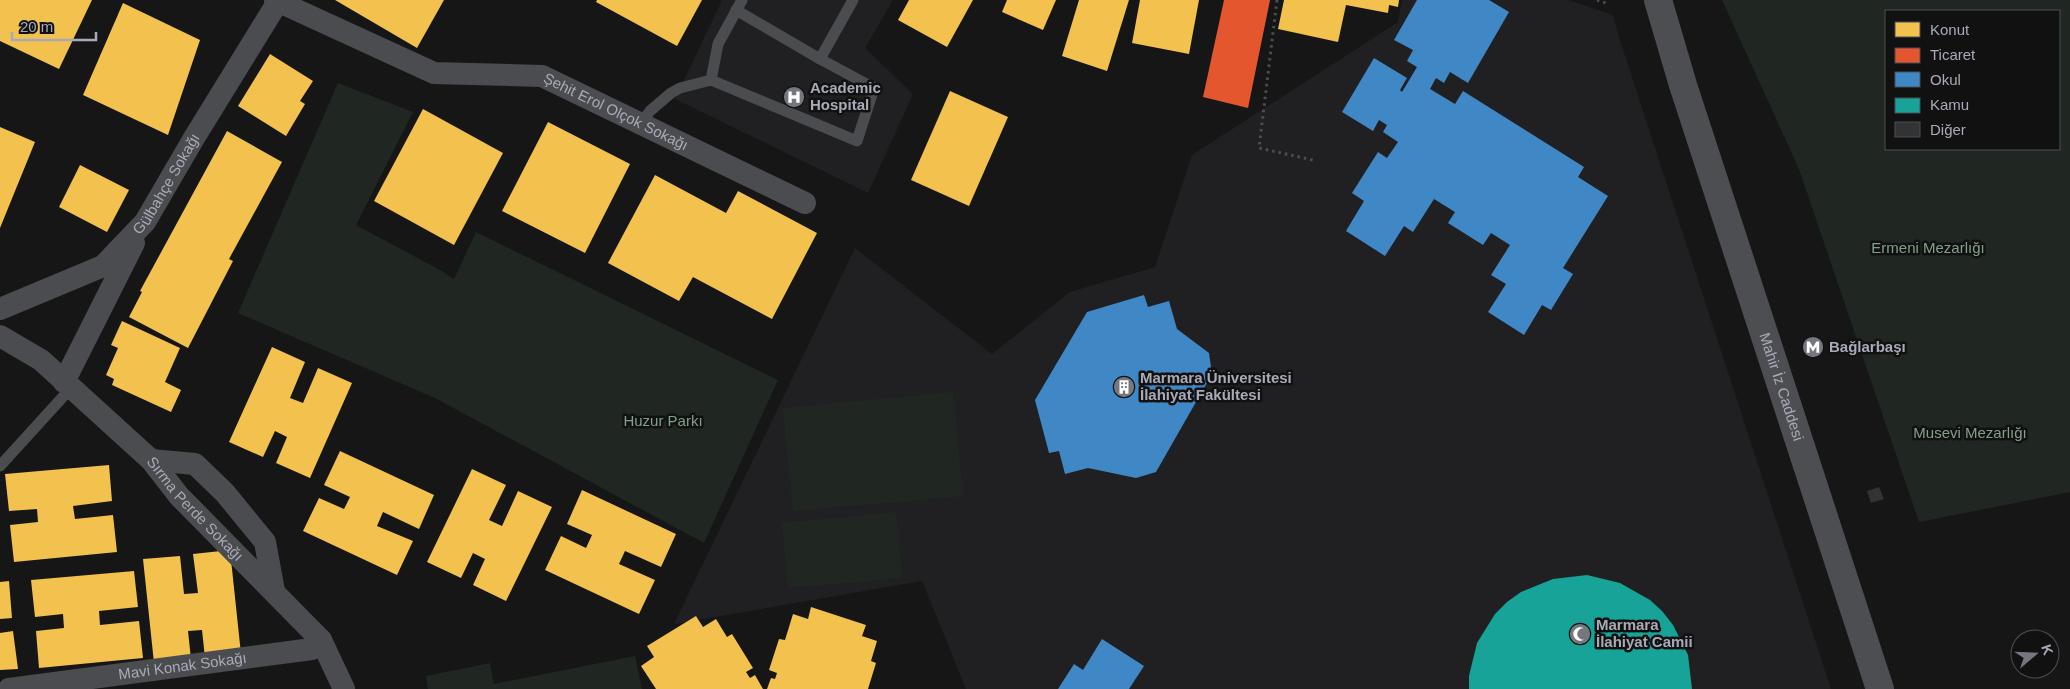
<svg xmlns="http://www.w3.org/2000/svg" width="2070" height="689" font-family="Helvetica,sans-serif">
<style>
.built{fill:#202022}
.green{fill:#202722;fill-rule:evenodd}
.homes{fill:#f2c14e}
.shops{fill:#e4572e}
.schools{fill:#3f88c5}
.public{fill:#17a398}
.building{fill:#323335}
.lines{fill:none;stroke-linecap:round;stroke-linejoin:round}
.path{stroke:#4c4d51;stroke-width:3;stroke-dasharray:2.5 4;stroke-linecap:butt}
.lane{stroke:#4b4c4f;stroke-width:11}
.street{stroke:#4b4c4f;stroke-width:22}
.primary{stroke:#4d4e51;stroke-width:28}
.labels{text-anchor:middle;stroke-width:5;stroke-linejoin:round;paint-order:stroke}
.poi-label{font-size:15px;font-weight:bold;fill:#a8abb7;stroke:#111112;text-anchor:start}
.street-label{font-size:15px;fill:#a8abb7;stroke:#111112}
.park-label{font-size:15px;fill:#80a187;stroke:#111112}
</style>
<rect width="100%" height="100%" fill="#161617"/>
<g class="built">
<path d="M722,0H893L865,48L913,94L868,193L675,99Z"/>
<path d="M1402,0H1568L1613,15L1618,34L1831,689H966L922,581L674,624L855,248L992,354L1070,292L1155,267L1192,155L1398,22Z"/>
</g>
<g class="green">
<path d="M1722,0H2070V492L1919,522L1799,169ZM2059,11V149H1886V11Z"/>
<path d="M338,83L413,112L356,225L442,271L454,279L476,232L778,380L704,543L435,398L238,313Z"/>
<path d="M953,392L963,496L793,511L783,408Z"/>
<path d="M896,512L902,578L788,588L782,523Z"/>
<path d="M635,656L642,689H428L426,676L490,663L494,684Z"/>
</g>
<g class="homes">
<path d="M0,0H92L59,69L0,41Z"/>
<path d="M335,0H444L417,48Z"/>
<path d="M597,0H702L677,46L596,2Z"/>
<path d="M909,0H973L947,47L898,20Z"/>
<path d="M1007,0H1056L1043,30L1002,12Z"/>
<path d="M1079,0H1129L1107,71L1062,56Z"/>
<path d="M1140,0H1199L1189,54L1132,43Z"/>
<path d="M1284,0H1399L1398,7L1389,5L1388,13L1346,5L1338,42L1278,29Z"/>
<path d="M123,3L200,40L168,135L83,95Z"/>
<path d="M270,54L313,81L300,101L305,104L286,136L238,106Z"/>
<path d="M950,91L1008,117L969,206L911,180Z"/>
<path d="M423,109L503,153L454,245L374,201Z"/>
<path d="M548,122L630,164L585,253L502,211Z"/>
<path d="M0,127L35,142L0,228Z"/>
<path d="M227,131L282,162L229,259L233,261L188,348L129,317L142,292L140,291Z"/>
<path d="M80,165L129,190L107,232L59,207Z"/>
<path d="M655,175L726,213L738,191L817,233L772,319L693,277L679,301L608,263Z"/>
<path d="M122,321L180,348L165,382L181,390L171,412L112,385L114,379L106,375L118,348L111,345Z"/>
<path d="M272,347L305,362L290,398L303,403L318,368L352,383L310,478L276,463L287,437L275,431L263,457L229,442Z"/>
<path d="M340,451L434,495L419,529L383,512L377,526L413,541L397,575L303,531L319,498L344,509L350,497L324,485Z"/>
<path d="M109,465L112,501L73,506L75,519L113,515L117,552L14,562L10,525L38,522L37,509L9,511L5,474Z"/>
<path d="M472,469L506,485L489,520L502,526L518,491L552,507L506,601L473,585L485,559L473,553L461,578L427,562Z"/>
<path d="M582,490L676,534L661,567L625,551L619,564L655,580L639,614L545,570L561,536L586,548L592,535L567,524Z"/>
<path d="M230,550L241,654L205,658L202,630L188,631L191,659L154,663L143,559L180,556L184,594L198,593L193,554Z"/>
<path d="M134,571L138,607L99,611L100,625L139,621L143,658L39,668L36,631L64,628L63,614L35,617L31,580Z"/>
<path d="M9,581L12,618L0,619V582Z"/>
<path d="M811,607L866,625L862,636L877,641L871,661L876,663L868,689H767L771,678L775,679L777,673L769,670L779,639L785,640L793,614L808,619Z"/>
<path d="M696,616L703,627L716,619L727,637L732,634L753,668L746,672L750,678L755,675L763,689H656L641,666L654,657L647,646Z"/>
<path d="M13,631L18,669L0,670V633Z"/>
</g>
<path class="shops" d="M1224,0H1270L1248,108L1203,97Z"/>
<g class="schools">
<path d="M1417,0H1489L1509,12L1468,83L1450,72L1444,83L1436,78L1430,89L1455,104L1463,91L1584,167L1578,177L1608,196L1563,268L1573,274L1551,310L1542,305L1524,335L1488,312L1506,284L1491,275L1510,245L1491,233L1483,245L1448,223L1455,212L1434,199L1413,232L1404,226L1385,256L1346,231L1364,201L1352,193L1378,152L1387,158L1398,142L1383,132L1387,125L1379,120L1373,131L1342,112L1374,58L1407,78L1400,90L1402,92L1417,67L1407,61L1413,50L1394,40Z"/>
<path d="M1144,295L1148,307L1169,301L1177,329L1209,353L1212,374L1156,472L1136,478L1088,468L1065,474L1059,451L1049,453L1035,400L1087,312Z"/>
<path d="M1102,639L1144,666L1129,689H1058L1074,664L1083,670Z"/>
</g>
<path class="public" d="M1587,575L1620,583L1650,600L1662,611L1673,625L1688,655L1692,689H1469V676L1477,643L1495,614L1507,602L1521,592L1553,579Z"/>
<path class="building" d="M1879,487L1884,499L1871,503L1867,491Z"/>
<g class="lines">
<g class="path">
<path d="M1277,0L1259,148L1313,160"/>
<path d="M1597,0L1606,3L1607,0"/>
</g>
<g class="lane">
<path d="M736,10L820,59L853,0"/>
<path d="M711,80L718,44L742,0"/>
<path d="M641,123L650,111L671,93L680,88L711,80L857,141L874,88L820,59"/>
<path d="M0,466L71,388"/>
</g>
<g class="street">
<path id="s1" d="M275,0L434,73L542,76L805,203"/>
<path id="s2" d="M0,309L103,266L145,222L194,138L279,0"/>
<path id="s3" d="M0,336L41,360L151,460L179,496L321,640L344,689"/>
<path d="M64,382L134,243"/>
<path d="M151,460L195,464L225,493L265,542L274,591"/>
<path id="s4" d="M9,689L312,649L321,640"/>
</g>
<path class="primary" id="s5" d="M1658,0L1683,85L1880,689"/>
</g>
<defs>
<g id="hospital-disc" transform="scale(1.125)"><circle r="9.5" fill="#75777f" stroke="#111112"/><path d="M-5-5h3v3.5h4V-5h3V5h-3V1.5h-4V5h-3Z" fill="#fff"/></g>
<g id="metro-disc" transform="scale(1.125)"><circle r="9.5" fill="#75777f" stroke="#111112"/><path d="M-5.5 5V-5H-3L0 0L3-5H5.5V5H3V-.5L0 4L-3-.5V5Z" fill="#fff"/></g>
<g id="building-disc" transform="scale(1.125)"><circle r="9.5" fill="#75777f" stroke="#111112"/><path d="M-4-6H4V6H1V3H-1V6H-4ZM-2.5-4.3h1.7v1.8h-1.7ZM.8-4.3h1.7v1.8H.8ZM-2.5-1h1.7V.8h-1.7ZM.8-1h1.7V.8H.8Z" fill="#fff"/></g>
<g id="mosque-disc" transform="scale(1.125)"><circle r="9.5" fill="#75777f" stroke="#111112"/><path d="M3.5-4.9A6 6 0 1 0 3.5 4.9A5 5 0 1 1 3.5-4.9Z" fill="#fff"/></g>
</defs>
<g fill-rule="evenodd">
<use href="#hospital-disc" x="794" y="97"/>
<use href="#metro-disc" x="1813" y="347"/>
<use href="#building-disc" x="1124" y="387"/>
<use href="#mosque-disc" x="1580" y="634"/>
</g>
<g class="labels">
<g class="poi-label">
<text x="810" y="93">Academic<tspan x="810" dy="17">Hospital</tspan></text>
<text x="1829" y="352">Bağlarbaşı</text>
<text x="1140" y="383">Marmara Üniversitesi<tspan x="1140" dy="17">İlahiyat Fakültesi</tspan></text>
<text x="1596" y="630">Marmara<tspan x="1596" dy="17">İlahiyat Camii</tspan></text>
</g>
<g class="street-label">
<text dy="5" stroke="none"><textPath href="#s1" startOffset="365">Şehit Erol Olçok Sokağı</textPath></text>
<text dy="5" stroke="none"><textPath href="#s2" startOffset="216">Gülbahçe Sokağı</textPath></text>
<text dy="5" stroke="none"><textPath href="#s5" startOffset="406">Mahir İz Caddesi</textPath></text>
<text dy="5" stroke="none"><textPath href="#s3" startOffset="262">Sırma Perde Sokağı</textPath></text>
<text dy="5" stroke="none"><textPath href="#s4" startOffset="175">Mavi Konak Sokağı</textPath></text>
</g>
<g class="park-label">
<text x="1928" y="253">Ermeni Mezarlığı</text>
<text x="663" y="426">Huzur Parkı</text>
<text x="1970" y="438">Musevi Mezarlığı</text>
</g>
</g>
<rect x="1885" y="10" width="175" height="140" fill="#111112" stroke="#4d4f54"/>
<rect x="1895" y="22" width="25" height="15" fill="#f2c14e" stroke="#4d4f54"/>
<text x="1930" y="35" font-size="15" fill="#a8abb7">Konut</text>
<rect x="1895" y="48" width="25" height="15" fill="#e4572e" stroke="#4d4f54"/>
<text x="1930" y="60" font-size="15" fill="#a8abb7">Ticaret</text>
<rect x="1895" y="72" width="25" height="15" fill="#3f88c5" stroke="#4d4f54"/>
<text x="1930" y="85" font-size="15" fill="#a8abb7">Okul</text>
<rect x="1895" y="98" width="25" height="15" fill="#17a398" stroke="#4d4f54"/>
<text x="1930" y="110" font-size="15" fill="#a8abb7">Kamu</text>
<rect x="1895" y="122" width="25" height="15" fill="#323335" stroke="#4d4f54"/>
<text x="1930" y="135" font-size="15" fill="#a8abb7">Diğer</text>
<g transform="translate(2035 654) rotate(71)"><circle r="24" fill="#111112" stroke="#4d4f54"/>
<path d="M0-4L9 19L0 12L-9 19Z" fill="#75777f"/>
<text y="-8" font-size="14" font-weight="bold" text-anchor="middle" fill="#a8abb7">K</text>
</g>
<path d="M12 32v8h84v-8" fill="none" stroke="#a8abb7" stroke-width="2.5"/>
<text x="20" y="32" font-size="15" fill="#a8abb7" stroke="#111112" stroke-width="4" paint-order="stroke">20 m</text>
</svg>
